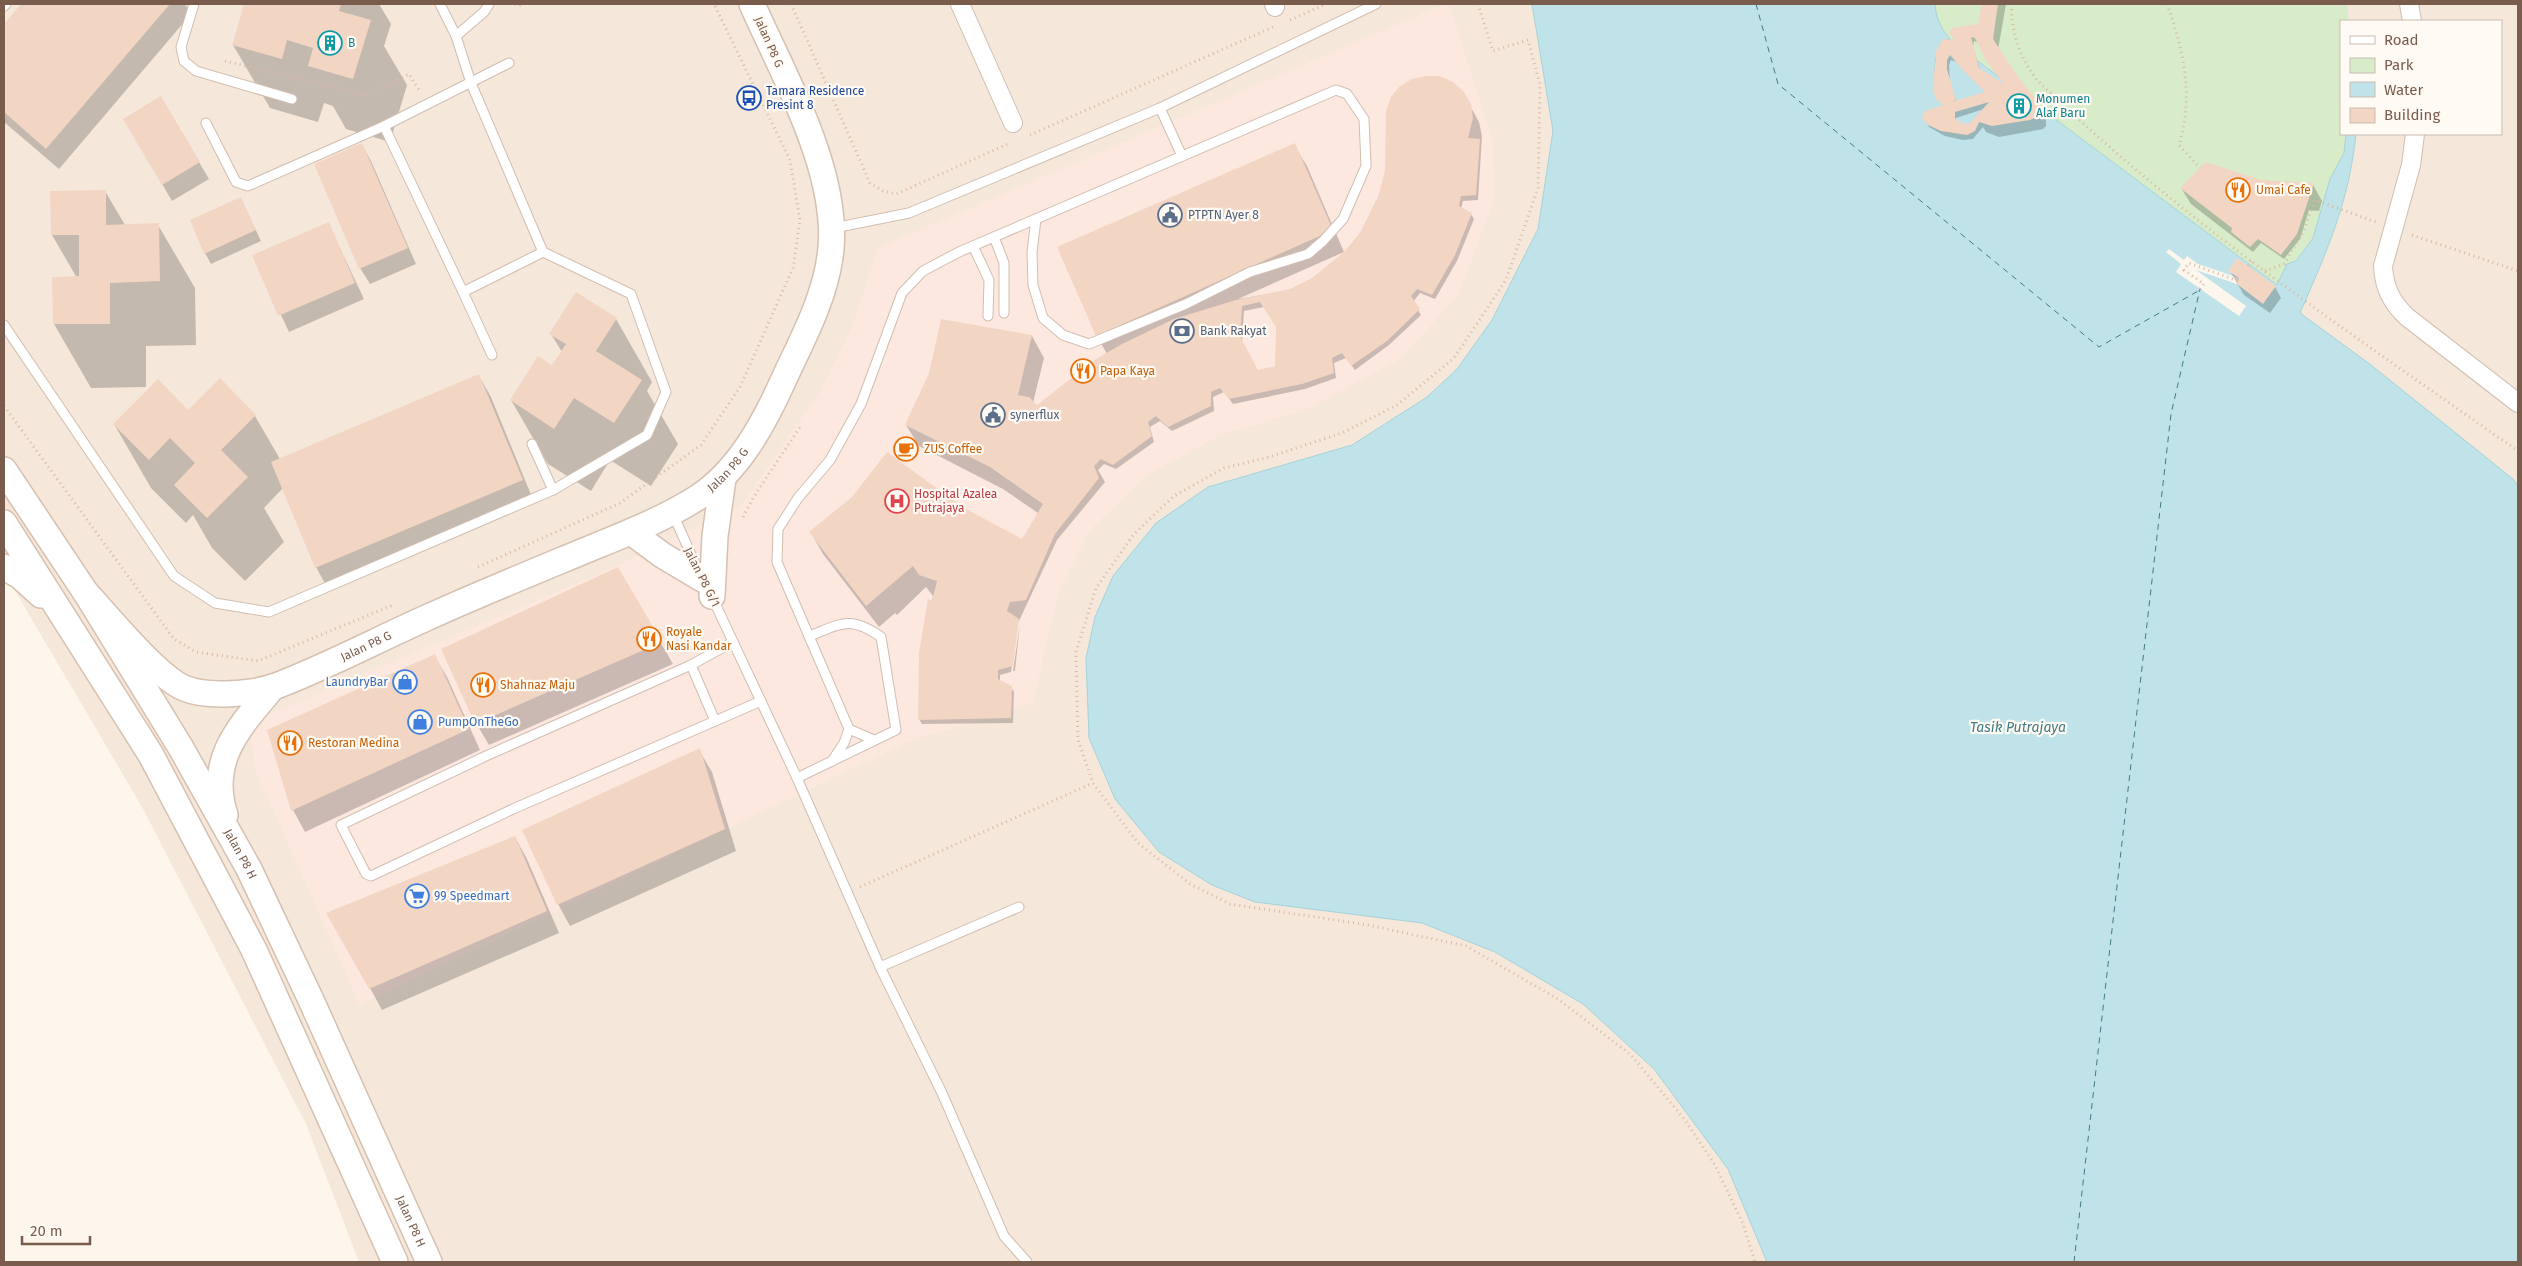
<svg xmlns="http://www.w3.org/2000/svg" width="2522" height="1266" font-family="'Fira Sans',sans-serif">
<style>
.residential{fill:#f5e8da;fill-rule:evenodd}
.commercial{fill:#fde8e0}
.green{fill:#d8ecc9}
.water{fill:#bfe3e8;stroke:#a5d3da}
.pier{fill:#fdf6ec}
.shadow{fill:#0003;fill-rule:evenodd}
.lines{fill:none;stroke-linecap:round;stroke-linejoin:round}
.ferry{stroke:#437c86;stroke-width:1;stroke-dasharray:6 5;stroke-linecap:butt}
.building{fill:#f3d5c3;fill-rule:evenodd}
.lane-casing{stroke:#d1beb0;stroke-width:11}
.street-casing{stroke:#d1beb0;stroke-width:20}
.secondary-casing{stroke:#d6c0b0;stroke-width:28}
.path{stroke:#d9b8a5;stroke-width:3;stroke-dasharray:1 4;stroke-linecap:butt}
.lane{stroke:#fff;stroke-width:9}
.street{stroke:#fff;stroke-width:18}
.secondary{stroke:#fff;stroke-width:25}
.labels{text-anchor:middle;stroke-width:4.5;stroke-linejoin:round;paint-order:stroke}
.street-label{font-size:12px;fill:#7a5c4d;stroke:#fffaf3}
.culture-label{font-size:12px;fill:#0d838f;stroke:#fffaf3;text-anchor:start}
.transit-label{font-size:12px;fill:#164399;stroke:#fffaf3;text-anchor:start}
.food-label{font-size:12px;fill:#c56008;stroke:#fffaf3;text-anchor:start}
.service-label{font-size:12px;fill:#4e5e75;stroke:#fffaf3;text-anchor:start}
.health-label{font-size:12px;fill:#be3a42;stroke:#fffaf3;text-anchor:start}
.shop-label{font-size:12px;fill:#366cbe;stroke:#fffaf3;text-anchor:start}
.water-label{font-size:14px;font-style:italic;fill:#437c86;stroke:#fffaf3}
</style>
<rect width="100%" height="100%" fill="#fdf6ec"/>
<g class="residential">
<path d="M4,4H1663L1900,1262H359L306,1124L142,807L4,572Z"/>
<path d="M1841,4H2518V561ZM2341,21H2501V134H2341Z"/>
</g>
<path class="commercial" d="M1445,4H1449L1493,142L1494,199L1459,294L1400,359L1305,410L1220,435L1144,477L1089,531L1058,593L1033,703L907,742L360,1005L254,767L250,723L617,566L742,505L819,393L852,327L878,248Z"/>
<path class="green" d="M1935,4H2347L2349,21H2341V134H2346L2344,153L2330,179L2313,238L2296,261L2287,264L2277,285L1955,44C1943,32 1936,21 1935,4Z"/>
<path class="water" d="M1532,4H1935C1936,21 1943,32 1955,44L2277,285L2287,264L2296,261L2313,238L2330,179L2344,153L2346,134H2356C2349,202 2327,251 2300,313L2371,365L2513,479L2518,486V1262H1767L1728,1169L1654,1069L1583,1004L1495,952L1422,923L1255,902L1212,885L1159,852L1115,799L1089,738L1086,658L1095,617L1113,576L1156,523L1208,487L1352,445L1427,397L1457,369L1492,320L1538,229L1553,131Z"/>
<path class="pier" d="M2169,249L2184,260L2187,256L2198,264L2239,278L2237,284L2196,270L2246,306L2239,316L2176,272L2181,264L2166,252Z"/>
<g class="shadow">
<path d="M23,4H185L191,14L59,169L4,122V26Z"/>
<path d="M245,4H379L391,24L384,46L407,85L390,142L346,129L333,106L324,103L318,122L270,108L233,45Z"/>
<path d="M1983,4H2006L1998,50L2046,120V126L2043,129L1999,137L1986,132L1983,127L1973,139L1963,140L1945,136L1929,127L1923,116L1943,106L1934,90L1935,59L1940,44L1947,39L1956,42L1979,23ZM1974,41L1978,43L2005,85L1980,70L1973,47ZM1951,60L1957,62L1986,93L1957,102L1950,84L1949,65ZM1984,109L1971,125L1964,126L1956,121V118Z"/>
<path d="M1463,93L1479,122L1482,136L1478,200L1463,201L1461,209L1471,214L1474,219L1457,261L1435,299L1420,293L1413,302L1421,315L1389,345L1355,370L1346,358L1334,363L1336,378L1305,389L1233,404L1224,392L1213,397L1214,411L1172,431L1160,421L1150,427L1154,442L1116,469L1104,464L1098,470L1105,482L1057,540L1018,623L1011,672L1000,675V682L1011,687L1014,692L1013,723L922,724L919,719L920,653L933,596L926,587L897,615L895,613L879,627L823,554L811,533L963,509L1026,542L1038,513L1003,489L919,446L906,425L1032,336L1044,358L1033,403L1040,410L1107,354L1097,336L1294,145L1307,166L1344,252L1238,299L1291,290L1313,279L1346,252ZM1264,307L1277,327L1276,367L1257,371L1242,342L1244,311Z"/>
<path d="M160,97L209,179L172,201L124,119Z"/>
<path d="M362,145L371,161L416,264L370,284L360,268Z"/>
<path d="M2260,181L2313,185L2322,201L2319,211L2309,210L2300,239L2284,259L2261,243L2253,252L2191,204L2181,188Z"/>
<path d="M105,191L125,225H158L195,288L196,345L146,346V387L91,388L54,324L53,278H77L52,235Z"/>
<path d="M241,199L261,241L211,264L205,253Z"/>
<path d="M328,223L364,299L289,332L253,256Z"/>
<path d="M2230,271L2275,287L2281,298L2270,313L2244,295Z"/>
<path d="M616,319L652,382L647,391L678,444L651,486L610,460L591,491L548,464L511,400L553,366L562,352L551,334Z"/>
<path d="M479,376L491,397L534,502L328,589L316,567L283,488L264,508L284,542L245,581L212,548L193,515L186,523L151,488L114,424L188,412L220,380L255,416L280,459Z"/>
<path d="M618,569L673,664L489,745L476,723L443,650Z"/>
<path d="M1020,623L1015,671H1013Z"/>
<path d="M434,655L447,677L480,750L305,832L293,810Z"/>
<path d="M699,750L712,772L736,851L570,926L558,904Z"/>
<path d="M515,837L527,859L559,933L382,1010L370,988Z"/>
</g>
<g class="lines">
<g class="ferry">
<path d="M1756,4L1778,84L2099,347L2200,290"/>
<path d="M2074,1262L2171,414L2200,289"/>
</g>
</g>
<g class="building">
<path d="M21,4H170L46,149L4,112V24Z"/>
<path d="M244,4H341L339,11L371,20L353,79L308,66L313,48L287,40L282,59L232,45Z"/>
<path d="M1982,4H1998L1993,39L2018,77L2040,105L2041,115L2030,120L1992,126L1979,122L1975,131L1967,135L1941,131L1928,125L1922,118L1925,111L1943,105L1936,99L1933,90L1936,51L1943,39L1954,40L1949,33L1952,28L1978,24ZM1971,37L1975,38L1985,59L2004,84L1979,68ZM1950,55L1963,70L1985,92L1951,102L1956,100L1947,69V60ZM1989,102L1970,123L1963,124L1955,118V112Z"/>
<path d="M1426,76H1440L1453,82L1464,92L1471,104L1473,118L1468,138L1480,139L1476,195L1461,196L1459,206L1472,213L1455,255L1432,295L1417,289L1411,296L1420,309L1387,341L1351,366L1342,353L1332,358L1334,373L1302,384L1229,399L1220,388L1211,392V406L1168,427L1156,416L1148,422L1152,436L1113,465L1101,459L1094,466L1099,478L1055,534L1026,600L1010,602L1007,611L1019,619L1013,666L998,670V679L1012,686L1011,718L918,720L919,653L928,599L932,601L937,581L919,575L913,566L866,606L809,532L852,497L887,452L964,508L1022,539L1043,504L990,467L905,425L929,373L941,319L1032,335L1018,395L1029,397L1037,405L1096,359L1122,344L1174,319L1236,300L1290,289L1312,278L1344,252L1360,233L1379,194L1385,170L1386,111L1391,97L1400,86L1412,79ZM1260,302L1276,327L1275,366L1258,370L1240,336L1242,306Z"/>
<path d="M161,96L200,162L162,185L123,119Z"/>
<path d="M362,143L408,248L359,269L314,164Z"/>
<path d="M1295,143L1333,230L1096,336L1057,247Z"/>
<path d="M2206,162L2261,180L2314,183L2297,234L2281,255L2258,239L2250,247L2231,232L2232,228L2180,188Z"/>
<path d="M106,190V225L159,223L160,281L110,283V324H53L52,277L79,276V235H51L50,191Z"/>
<path d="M241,197L256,230L204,254L190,220Z"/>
<path d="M329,222L355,283L278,316L252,255Z"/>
<path d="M2237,258L2276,286L2263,304L2237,284L2239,278L2228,271Z"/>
<path d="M576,292L617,318L596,351L642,380L614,423L574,398L554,429L510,400L538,356L552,365L566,344L549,334Z"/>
<path d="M479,374L523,480L315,568L271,462Z"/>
<path d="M220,378L256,415L221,450L248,477L207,518L174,485L195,463L170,438L149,460L113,424L158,379L188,410Z"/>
<path d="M618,567L662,642L475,724L441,649Z"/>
<path d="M435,654L469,729L291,811L267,730Z"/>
<path d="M700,748L725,829L557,905L522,830Z"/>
<path d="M515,836L547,911L369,989L326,913Z"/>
</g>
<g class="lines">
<g class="lane-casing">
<g id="lane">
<path d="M194,4L181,47L184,61L196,71L292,99"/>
<path d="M4,6L6,4"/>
<path d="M456,36L484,12L489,4"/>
<path d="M1160,108L1182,156"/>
<path d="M206,123L236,182L248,186L384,126L509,63"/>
<path d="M384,126L463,292L543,252"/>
<path d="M834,228L909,213L1160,108L1376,4"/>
<path d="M994,237L1004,263V313"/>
<path d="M973,246L989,280L988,316"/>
<path d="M463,292L492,355"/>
<path d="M4,325L174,576L215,603L269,612L553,490L647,435L666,392L631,294L543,252L471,83L456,36L440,4"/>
<path d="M532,444L553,490"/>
<path d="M673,514L697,568"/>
<path d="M712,597L797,778L880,967L942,1093L1004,1236L1027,1262"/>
<path d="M733,642L691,665L488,755L341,825L366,874L371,876L513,809L761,701"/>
<path d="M691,665L715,721"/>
<path d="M874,740L849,729L777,562L778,529L798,498L830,460L861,404L902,293L923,271L959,252L1336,90L1347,94L1364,119L1366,166L1343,219L1323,241L1308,254L1250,272L1186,304L1089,344L1063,335L1043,318L1033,285L1032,252L1036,219"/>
<path d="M832,761L844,743L849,729"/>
<path d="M797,778L896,730L881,637C850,615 841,624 809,636"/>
<path d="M880,967L1019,907"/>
</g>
</g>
<g class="street-casing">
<g id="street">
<path d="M960,4L1013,123"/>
<path d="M1274,4L1275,7"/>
<path d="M2409,4L2412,21"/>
<path d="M2415,134L2411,165L2383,266C2384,287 2391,302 2407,317L2518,403"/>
</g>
</g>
<g class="secondary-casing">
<g id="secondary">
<path id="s1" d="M4,470L86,593L181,748L249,869L311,1000L429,1262"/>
<path d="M4,523L151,755L254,950L395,1262"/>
<path d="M631,532L662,555L704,580"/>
<path d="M4,567L20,576L41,595"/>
<path id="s2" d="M86,593C108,616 157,677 184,688C207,698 254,694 276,686C326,667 375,641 424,619C477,595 531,573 584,551C623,535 662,520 697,498C739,471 764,423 784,379C802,340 824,300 830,257C842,176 784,77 752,4"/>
<path d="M712,596L715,536L723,479"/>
<path d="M225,815C207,760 240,726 273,687"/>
</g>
</g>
<g class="path">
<path d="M515,4L519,6L523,4"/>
<path d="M791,4L870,183L883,191L896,194L1010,143"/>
<path d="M1478,4L1493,51L1528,40L1540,85L1538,188L1506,280L1454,358L1397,405L1342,433L1269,457L1224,468L1174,496L1134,534L1096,588L1076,652L1078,740L1093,783L1138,843L1190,884L1230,904L1368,925L1466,946L1558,999L1631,1055L1685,1120L1715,1165L1743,1224L1755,1262"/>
<path d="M2011,4C2012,34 2019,56 2037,80C2182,222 2353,335 2518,451"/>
<path d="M2167,4C2184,52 2194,95 2179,145L2200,168"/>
<path d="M1290,20L1326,4"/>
<path d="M225,61L366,95L409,74L419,90L421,88"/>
<path d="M1030,135L1273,27"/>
<path d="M2412,235L2518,271"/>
<path d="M2248,266L2252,261"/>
<path d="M2265,271L2284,264L2303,232L2315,200L2376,222"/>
<path d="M2200,289L2204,284L2184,270L2189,263L2238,281"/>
<path d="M4,406L174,639L196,652L258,661L393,605"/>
<path d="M743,517L753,498L800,427"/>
<path d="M478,567L620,503L701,445L740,387L793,268L800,220L790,160L714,4"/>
<path d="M860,887L1093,783"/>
</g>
<use href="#lane" class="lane"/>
<use href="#street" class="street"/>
<use href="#secondary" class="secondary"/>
</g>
<defs>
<g id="building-ring" transform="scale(1.25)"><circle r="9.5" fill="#fffaf3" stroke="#0f9aa8" stroke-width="1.5"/><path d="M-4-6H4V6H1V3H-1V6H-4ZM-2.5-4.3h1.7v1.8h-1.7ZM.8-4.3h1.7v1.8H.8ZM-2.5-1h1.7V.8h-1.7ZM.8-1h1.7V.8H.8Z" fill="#0f9aa8"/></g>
<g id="bus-ring" transform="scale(1.25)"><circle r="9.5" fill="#fffaf3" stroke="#1a4fb4" stroke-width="1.5"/><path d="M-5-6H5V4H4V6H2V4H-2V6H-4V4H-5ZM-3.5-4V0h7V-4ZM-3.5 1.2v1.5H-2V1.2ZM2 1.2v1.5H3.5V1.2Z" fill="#1a4fb4"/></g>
<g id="restaurant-ring" transform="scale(1.25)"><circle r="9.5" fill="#fffaf3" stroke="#e8710a" stroke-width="1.5"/><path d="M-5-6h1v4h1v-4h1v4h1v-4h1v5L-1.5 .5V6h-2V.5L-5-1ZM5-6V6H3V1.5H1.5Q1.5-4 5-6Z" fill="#e8710a"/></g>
<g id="civic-ring" transform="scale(1.25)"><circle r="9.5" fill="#fffaf3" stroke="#5c6f8a" stroke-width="1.5"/><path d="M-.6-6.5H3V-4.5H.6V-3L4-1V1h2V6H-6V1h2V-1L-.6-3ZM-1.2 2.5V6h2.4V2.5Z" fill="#5c6f8a"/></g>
<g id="bank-ring" transform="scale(1.25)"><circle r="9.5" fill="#fffaf3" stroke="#5c6f8a" stroke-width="1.5"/><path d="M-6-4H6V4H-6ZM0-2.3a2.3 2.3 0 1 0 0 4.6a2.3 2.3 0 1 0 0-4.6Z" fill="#5c6f8a"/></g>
<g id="cafe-ring" transform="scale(1.25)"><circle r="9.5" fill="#fffaf3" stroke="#e8710a" stroke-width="1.5"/><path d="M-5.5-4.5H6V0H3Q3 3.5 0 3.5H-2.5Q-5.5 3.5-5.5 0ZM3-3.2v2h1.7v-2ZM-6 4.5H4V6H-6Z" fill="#e8710a"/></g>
<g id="hospital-ring" transform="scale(1.25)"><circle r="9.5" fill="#fffaf3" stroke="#e0444e" stroke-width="1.5"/><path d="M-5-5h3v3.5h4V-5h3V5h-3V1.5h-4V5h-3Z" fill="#e0444e"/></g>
<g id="shop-ring" transform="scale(1.25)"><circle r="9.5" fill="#fffaf3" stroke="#3f7fe0" stroke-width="1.5"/><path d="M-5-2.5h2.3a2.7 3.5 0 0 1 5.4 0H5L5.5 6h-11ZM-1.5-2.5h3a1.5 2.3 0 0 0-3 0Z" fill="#3f7fe0"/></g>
<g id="supermarket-ring" transform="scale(1.25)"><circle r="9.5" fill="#fffaf3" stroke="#3f7fe0" stroke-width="1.5"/><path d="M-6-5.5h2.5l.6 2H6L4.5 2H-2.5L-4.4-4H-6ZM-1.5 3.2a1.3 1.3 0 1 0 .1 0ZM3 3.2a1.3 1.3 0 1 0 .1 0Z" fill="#3f7fe0"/></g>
</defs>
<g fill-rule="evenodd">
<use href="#building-ring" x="330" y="43"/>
<use href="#bus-ring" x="749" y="98"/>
<use href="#building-ring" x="2019" y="106"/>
<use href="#restaurant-ring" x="2238" y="190"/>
<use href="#civic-ring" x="1170" y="215"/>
<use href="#bank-ring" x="1182" y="331"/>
<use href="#restaurant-ring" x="1083" y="371"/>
<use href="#civic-ring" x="993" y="415"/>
<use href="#cafe-ring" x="906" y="449"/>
<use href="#hospital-ring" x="897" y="501"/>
<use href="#restaurant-ring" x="649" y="639"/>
<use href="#shop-ring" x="405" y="682"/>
<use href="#restaurant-ring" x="483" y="685"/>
<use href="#shop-ring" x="420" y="722"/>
<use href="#restaurant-ring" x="290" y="743"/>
<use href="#supermarket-ring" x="417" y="896"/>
</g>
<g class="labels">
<g class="street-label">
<text transform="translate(769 42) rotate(66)" y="4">Jalan P8 G</text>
<text dy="4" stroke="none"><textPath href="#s2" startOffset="734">Jalan P8 G</textPath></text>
<text transform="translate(702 577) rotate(63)" y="4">Jalan P8 G/1</text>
<text dy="4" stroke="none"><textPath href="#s2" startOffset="329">Jalan P8 G</textPath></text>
<text dy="4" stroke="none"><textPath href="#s1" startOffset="451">Jalan P8 H</textPath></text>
<text dy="4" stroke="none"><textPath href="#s1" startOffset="856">Jalan P8 H</textPath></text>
</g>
<g class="culture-label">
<text x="348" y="47">B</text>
<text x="2036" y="103">Monumen<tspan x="2036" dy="14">Alaf Baru</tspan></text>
</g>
<g class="transit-label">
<text x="766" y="95">Tamara Residence<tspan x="766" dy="14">Presint 8</tspan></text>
</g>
<g class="food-label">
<text x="2256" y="194">Umai Cafe</text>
<text x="1100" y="375">Papa Kaya</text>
<text x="924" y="453">ZUS Coffee</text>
<text x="666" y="636">Royale<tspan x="666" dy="14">Nasi Kandar</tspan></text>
<text x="500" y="689">Shahnaz Maju</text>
<text x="308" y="747">Restoran Medina</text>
</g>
<g class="service-label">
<text x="1188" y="219">PTPTN Ayer 8</text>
<text x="1200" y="335">Bank Rakyat</text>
<text x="1010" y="419">synerflux</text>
</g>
<g class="health-label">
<text x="914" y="498">Hospital Azalea<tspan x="914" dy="14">Putrajaya</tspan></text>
</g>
<g class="shop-label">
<text x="388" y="686" text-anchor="end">LaundryBar</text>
<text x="438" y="726">PumpOnTheGo</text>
<text x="434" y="900">99 Speedmart</text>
</g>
<g class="water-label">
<text x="2018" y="732">Tasik Putrajaya</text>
</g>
</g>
<rect width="2522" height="1266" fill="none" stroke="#7a5c4d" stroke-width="10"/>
<rect x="2340" y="20" width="162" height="115" fill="#fffaf3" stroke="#cabbb1"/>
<rect x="2350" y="36" width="25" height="8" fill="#ffffff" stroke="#cabbb1"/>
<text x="2384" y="45" font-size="15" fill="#7a5c4d">Road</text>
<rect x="2350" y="58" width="25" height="15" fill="#d8ecc9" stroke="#cabbb1"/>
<text x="2384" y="70" font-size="15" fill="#7a5c4d">Park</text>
<rect x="2350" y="82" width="25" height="15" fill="#bfe3e8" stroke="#cabbb1"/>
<text x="2384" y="95" font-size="15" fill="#7a5c4d">Water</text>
<rect x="2350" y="108" width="25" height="15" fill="#f3d5c3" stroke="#cabbb1"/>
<text x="2384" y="120" font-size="15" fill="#7a5c4d">Building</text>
<path d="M22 1236v8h68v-8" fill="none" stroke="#7a5c4d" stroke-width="2.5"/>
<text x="30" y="1236" font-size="15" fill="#7a5c4d" stroke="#fffaf3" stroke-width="4" paint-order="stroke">20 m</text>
</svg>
